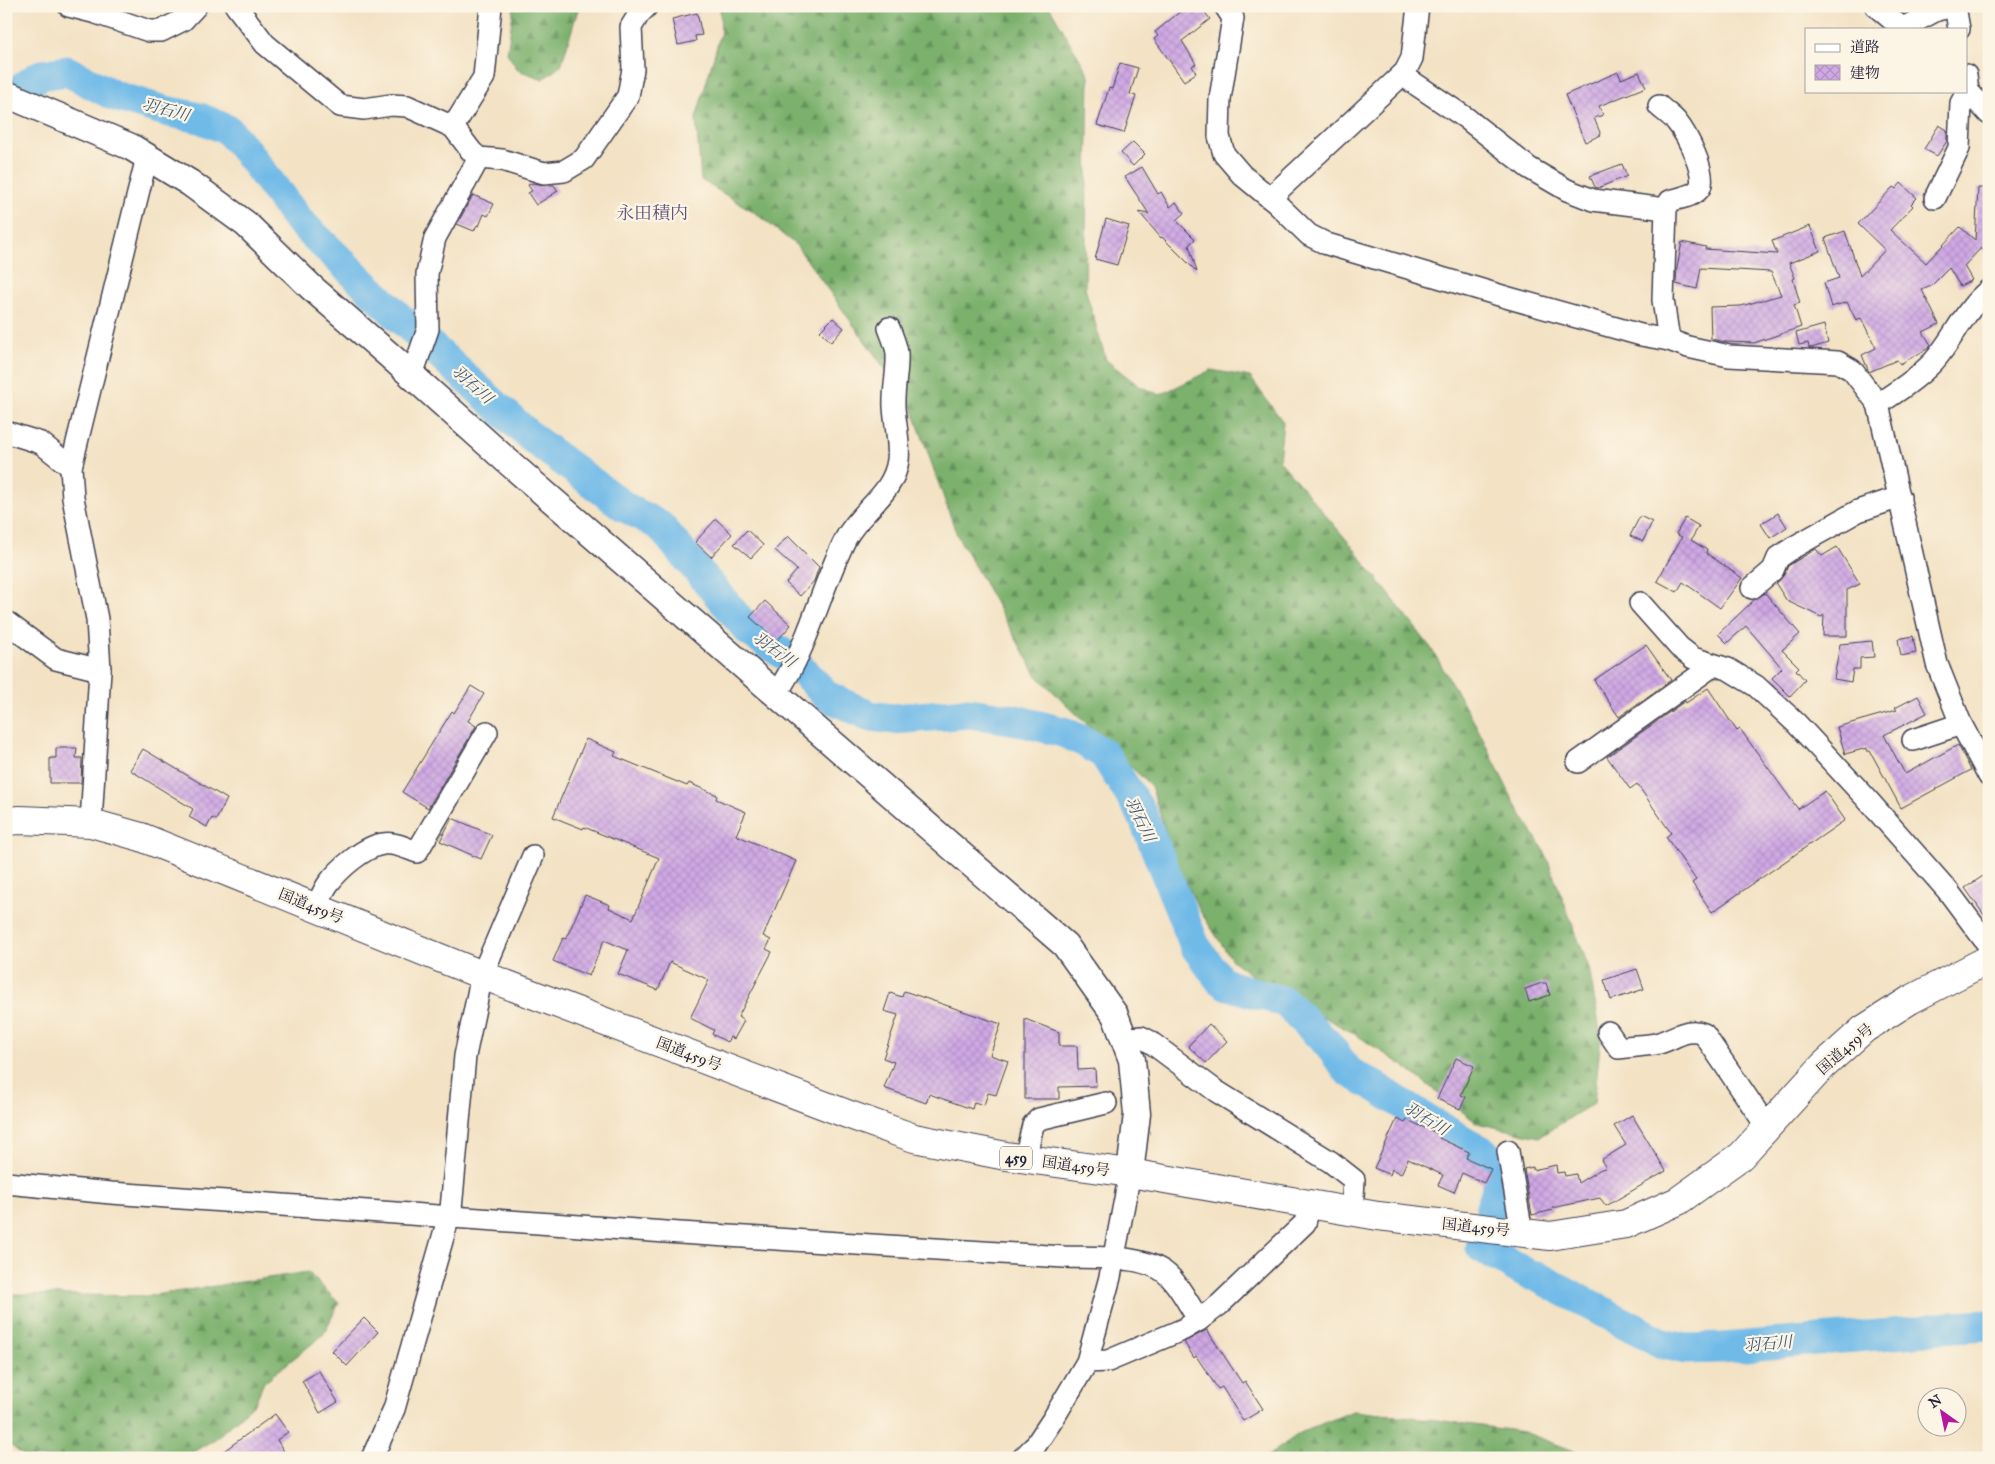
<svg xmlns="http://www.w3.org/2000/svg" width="1995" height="1464" font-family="'IM FELL Great Primer','Noto Serif JP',serif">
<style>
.forest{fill:url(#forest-firs);stroke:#4e6a54}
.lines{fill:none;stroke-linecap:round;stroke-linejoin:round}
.river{stroke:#70bae8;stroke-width:31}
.building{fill:url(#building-cross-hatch)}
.minor-casing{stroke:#413f50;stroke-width:24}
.tertiary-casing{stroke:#413f50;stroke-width:29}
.trunk-casing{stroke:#413f50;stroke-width:30}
.minor{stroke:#fff;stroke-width:21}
.tertiary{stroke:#fff;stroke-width:26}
.trunk{stroke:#fff;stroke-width:28}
.labels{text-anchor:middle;stroke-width:4.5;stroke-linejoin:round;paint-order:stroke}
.shield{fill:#fcf5e5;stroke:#63616e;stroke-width:1}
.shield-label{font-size:14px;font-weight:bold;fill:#22223b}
.street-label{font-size:15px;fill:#22223b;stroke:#fcf5e5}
.water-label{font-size:16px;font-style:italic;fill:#3d5778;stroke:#fcf5e5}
.quarter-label{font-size:18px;fill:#5f5176;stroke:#fcf5e5}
</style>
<defs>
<pattern id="forest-firs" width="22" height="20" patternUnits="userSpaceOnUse" patternTransform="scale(1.25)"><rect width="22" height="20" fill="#7bb16d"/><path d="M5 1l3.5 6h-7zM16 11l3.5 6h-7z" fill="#64905b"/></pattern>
<pattern id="building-cross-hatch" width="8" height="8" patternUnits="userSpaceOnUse" patternTransform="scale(1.25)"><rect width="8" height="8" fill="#cfa8e4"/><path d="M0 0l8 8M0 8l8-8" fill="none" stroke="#b190c4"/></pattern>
</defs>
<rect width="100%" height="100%" fill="#fcf5e5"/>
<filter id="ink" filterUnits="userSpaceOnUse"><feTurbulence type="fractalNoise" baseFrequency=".02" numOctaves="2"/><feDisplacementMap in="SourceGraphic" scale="10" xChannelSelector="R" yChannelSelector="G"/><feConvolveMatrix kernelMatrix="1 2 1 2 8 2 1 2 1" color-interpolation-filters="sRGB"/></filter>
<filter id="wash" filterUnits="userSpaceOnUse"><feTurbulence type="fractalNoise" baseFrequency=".0096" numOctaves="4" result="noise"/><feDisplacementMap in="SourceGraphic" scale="20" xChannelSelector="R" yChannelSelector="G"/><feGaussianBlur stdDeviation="1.12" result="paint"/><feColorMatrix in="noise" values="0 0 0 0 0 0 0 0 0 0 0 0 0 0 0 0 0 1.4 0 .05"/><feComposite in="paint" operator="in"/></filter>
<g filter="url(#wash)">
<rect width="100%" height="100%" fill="#f3e2c4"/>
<g class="forest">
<path d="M514,6H579L561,66L543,79L518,70L507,53Z"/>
<path d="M720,6H1049L1089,75L1085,288L1106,360L1139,386L1160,395L1211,370L1250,377L1283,422L1279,460L1350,544L1431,648L1476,725L1513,800L1545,853L1589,968L1601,1036L1594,1103L1539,1137L1477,1123L1406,1068L1355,1034L1264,985L1232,960L1200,911L1175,861L1151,786L1037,676L957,535L911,405L796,245L754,212L701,180L696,118L721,32Z"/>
<path d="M308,1272L339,1303L323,1335L264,1382L255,1403L215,1439L183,1458H27L6,1442V1294L148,1296Z"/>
<path d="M1353,1411L1430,1419L1524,1432L1593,1458H1265L1300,1433Z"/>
</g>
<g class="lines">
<g class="river">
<path d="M6,98L41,75L67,71L115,96L165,111L200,118L228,130L247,152L299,221L400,318L532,438L625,507L660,526L749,631L794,661L827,696L870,716L893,719L969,713L1011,719L1063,732L1083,741L1104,754L1141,812L1195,946L1220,980L1228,985L1285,1002L1327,1043L1349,1072L1376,1087L1427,1120L1484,1152L1497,1166L1500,1180L1491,1208"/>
<path d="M1481,1247L1529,1275L1536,1276L1664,1344L1686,1349L1722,1348L1916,1332L1937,1328L1989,1325"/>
</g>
</g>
<g id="blocks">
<g class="building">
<path d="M1187,6H1200L1210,19L1182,41L1196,64L1192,66L1196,73L1184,81L1154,39L1158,36L1155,32Z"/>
<path d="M697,13L702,35L695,36L696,41L678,45L672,19Z"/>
<path d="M1120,63L1138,68L1130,94L1136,96L1124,133L1097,125L1109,88L1112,89Z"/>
<path d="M1618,72L1621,79L1639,72L1646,87L1599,106L1603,115L1594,118L1601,135L1585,142L1565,95Z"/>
<path d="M1939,125L1947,130V141L1937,156L1924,149Z"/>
<path d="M1133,142L1145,154L1133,166L1121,153Z"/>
<path d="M1622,164L1627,176L1598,188L1595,187L1590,176Z"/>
<path d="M1142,167L1158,194L1161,192L1170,207L1176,202L1184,213L1176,220L1195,239L1189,245L1197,272L1162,237L1161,238L1139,212L1149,214L1125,177Z"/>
<path d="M533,183L545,185H554L558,191L536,205L528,193L532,191L528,185Z"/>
<path d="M1901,183L1917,198L1911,204L1913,206L1890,230L1926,263L1960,227L1975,240L1978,188H1989V256L1981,248L1964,266L1972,280L1960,286L1949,268L1931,286L1922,290L1939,324L1923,332L1931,345L1929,348L1900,364L1897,360L1869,372L1862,355L1876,348L1861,318L1856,320L1847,302L1831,307L1824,283L1839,278L1825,238L1845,231L1860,276L1885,250L1858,224L1893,187L1896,189Z"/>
<path d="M473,195L494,204L488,216L484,214L479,226L477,225L474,231L457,224Z"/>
<path d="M1106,219L1129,226L1117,265L1095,259Z"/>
<path d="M1810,226L1820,251L1789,263L1795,278L1793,279L1800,303L1794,305L1801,327L1754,343L1726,342L1711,339L1710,307L1741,306L1781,295L1771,272L1701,268L1697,289L1676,284L1677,268L1682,242L1706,247L1705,249L1777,254L1772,241Z"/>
<path d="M833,318L844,328L831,342L820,331Z"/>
<path d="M1824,325L1828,343L1811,348H1809L1808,343L1799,345L1796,333Z"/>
<path d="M1778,513L1787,527L1770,538L1761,524Z"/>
<path d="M1640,516L1652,522L1643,541L1630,536Z"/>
<path d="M1685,518L1699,526L1691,540L1707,550L1706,553L1742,578L1720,608L1683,582L1677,592L1657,581L1682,537L1676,534Z"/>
<path d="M716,519L732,534L711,557L695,542Z"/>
<path d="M747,530L763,545L751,558L734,544Z"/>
<path d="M788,536L819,567L814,581L800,596L786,583L797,570L775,550Z"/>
<path d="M1837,547L1860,584L1847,590V636H1823L1824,615L1821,617L1787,601L1776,584L1784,575L1788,566L1801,558L1816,549L1822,556Z"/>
<path d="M1765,593L1800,634L1782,650L1799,667L1796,670L1805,680L1790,696L1772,678L1782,668L1746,626L1727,643L1718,634L1754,600Z"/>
<path d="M765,601L791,625L777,641L750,617Z"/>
<path d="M1913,636L1916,653L1901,656L1898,639Z"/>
<path d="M1872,641L1874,657L1860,658V669H1853L1851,682L1834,679L1840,644Z"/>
<path d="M1646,645L1671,680L1619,717L1594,680Z"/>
<path d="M471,686L484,694L468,721L476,726L428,808L402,792L452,711L454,713Z"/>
<path d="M1708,688L1737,731L1740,729L1798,809L1825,791L1845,820L1712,912L1692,883L1696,880L1666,837L1671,833L1637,784L1630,789L1607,757L1685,701L1686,703Z"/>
<path d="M1918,696L1927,713L1884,735L1905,774L1958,745L1971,770L1901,808L1870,751H1867V748L1845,754L1837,727L1897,710L1895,708Z"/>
<path d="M586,739L616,752L614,756L687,786L689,783L717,795L716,799L746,812L736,835L796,861L763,936L771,940L766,949L772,952L738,1017L744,1021L734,1039L730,1037L727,1042L712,1034L714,1030L690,1018L709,980L670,962L658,990L618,974L628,950L604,940L589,976L553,961L563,938L566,939L585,895L610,905L609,908L633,919L659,858L584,827L583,829L553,817Z"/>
<path d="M56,748H77L76,758H82L81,783H50V758H56Z"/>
<path d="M143,749L227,799L216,820L212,818L207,827L189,817L193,809L130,770Z"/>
<path d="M452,818L492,835L481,859L440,841Z"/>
<path d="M1989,872V922L1965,888Z"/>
<path d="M1637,969L1644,989L1611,1000L1604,980Z"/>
<path d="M1542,983H1546L1550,995L1529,1002L1525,989Z"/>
<path d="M904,991L1001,1024L990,1055L1008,1061L996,1095L988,1093L984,1105L974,1102L972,1109L929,1094L926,1103L884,1088L894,1062L883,1058L898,1015L884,1011L890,993L902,997Z"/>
<path d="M1025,1019L1059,1032V1046H1077L1078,1070L1095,1069L1096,1086L1059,1087V1099H1025Z"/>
<path d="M1209,1024L1227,1041L1206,1063L1188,1046Z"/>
<path d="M1456,1058L1474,1066L1461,1095L1466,1097L1460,1109L1437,1099Z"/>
<path d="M1632,1115L1666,1171L1606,1206L1600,1198L1552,1208L1553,1210L1532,1215L1524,1169L1533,1167V1170L1556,1165L1557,1173L1564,1172L1565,1176L1576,1174L1578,1183L1601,1169L1606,1168L1601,1160L1626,1145L1614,1126Z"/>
<path d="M1397,1119L1405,1123L1407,1120L1441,1135L1439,1138L1469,1152L1466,1158L1491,1169L1484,1183L1462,1173L1454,1192L1438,1185L1443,1175L1408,1159L1401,1174L1392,1169L1390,1175L1374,1168Z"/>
<path d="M364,1318L378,1332L347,1366L332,1351Z"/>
<path d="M1207,1330L1242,1383L1245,1381L1263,1409L1243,1421L1222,1387L1218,1389L1196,1356L1194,1358L1184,1342Z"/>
<path d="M319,1371L338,1402L320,1413L302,1381Z"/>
<path d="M275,1414L288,1432L277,1440L288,1458H214Z"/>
</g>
</g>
</g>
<g filter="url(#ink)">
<use href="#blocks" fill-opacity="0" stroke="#413f50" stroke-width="1"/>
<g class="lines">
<g class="minor-casing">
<g id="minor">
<path d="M69,6L93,12L149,31H161L183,20L196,6"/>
<path d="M236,6L265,44L340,106L364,109L391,105L407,106L453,127L472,152L479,158L502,160L544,173L564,171L584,159L628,96L633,69L631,27L639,14L647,6"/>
<path d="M1225,6L1233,18L1220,99L1219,136L1224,154L1242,175L1276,203L1309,235L1327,244L1509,298L1641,335L1669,340L1688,347L1729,356L1838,362L1852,370L1878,404L1937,664L1961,724L1989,776"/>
<path d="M1876,6L1903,29"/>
<path d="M1955,6L1959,29"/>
<path d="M1903,28L1937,10L1953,6"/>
<path d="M1402,75L1466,118L1529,168L1567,190L1593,200L1666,209"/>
<path d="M1966,75L1968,91L1989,114"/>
<path d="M1659,106C1664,111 1672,116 1676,121C1686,133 1709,176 1699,189C1692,197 1679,198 1670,201L1666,209L1663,300L1669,340"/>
<path d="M453,127L484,77L491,6"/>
<path d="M1270,198L1405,72L1412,58L1418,6"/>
<path d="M1935,198L1959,148L1961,103L1968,91H1966"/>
<path d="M412,375L428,329L427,274L435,238L479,158"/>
<path d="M1878,404C1898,391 1918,378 1934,361C1954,338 1965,309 1989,290"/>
<path d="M6,432L41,443L71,467"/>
<path d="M1752,588L1773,570L1778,558L1794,547L1858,511L1900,497"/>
<path d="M1640,603L1679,647L1693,658L1728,669L1756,686L1796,723L1866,798L1948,891L1989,946"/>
<path d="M6,622L56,659L100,670"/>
<path d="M776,694C809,647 820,589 846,538C861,510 894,494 898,460C900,443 895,424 894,407C893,389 898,371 897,353C896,345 892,336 889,328"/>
<path d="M1913,740L1961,724"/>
<path d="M1578,762L1714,665"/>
<path d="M91,823L100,670L97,619L73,498L71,467L147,157"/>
<path d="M316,908C320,900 323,891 328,884C339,869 365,846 383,844C395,842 406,848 417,852L487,732"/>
<path d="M1608,1032L1619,1048C1631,1046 1643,1046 1655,1044C1672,1041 1686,1026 1704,1034L1767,1127"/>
<path d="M1124,1039L1141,1037L1149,1041L1216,1091L1331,1162L1354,1180L1352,1212"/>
<path d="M1508,1151L1522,1233"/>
<path d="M1025,1159L1033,1125L1039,1119L1106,1103"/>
<path d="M6,1183L111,1193L680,1233L1064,1257C1095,1258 1149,1253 1171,1278C1182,1290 1190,1307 1199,1320"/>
<path d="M1087,1362L1108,1361L1184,1329L1199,1320L1219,1305L1305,1223L1310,1204"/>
<path d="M372,1458L394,1409L451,1209L465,1056L482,975L533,856"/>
<path d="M1023,1458L1035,1446L1053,1419L1087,1362L1110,1277L1130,1173"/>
</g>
</g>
<g class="tertiary-casing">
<path id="tertiary" d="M6,94L131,147L190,183L246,224L312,288L389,355L506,460L1065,945L1115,1015L1132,1060L1137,1114L1130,1173"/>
</g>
<g class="trunk-casing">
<path id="trunk" d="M6,821L20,820L91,823L141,837L482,975L847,1114L914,1138L1006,1156L1130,1173L1378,1216L1550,1236L1626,1224L1678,1201L1741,1156L1823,1066L1864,1029L1910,1000L1989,959"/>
</g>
<use href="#minor" class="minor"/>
<use href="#tertiary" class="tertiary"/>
<use href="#trunk" class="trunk"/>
</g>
</g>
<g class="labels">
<rect class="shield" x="1000" y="1146.5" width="32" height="23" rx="4"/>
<g class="shield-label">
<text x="1016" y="1163">459</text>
</g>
<g class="street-label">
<text transform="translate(311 906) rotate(22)" y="5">国道459号</text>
<text transform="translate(1845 1049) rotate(-41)" y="5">国道459号</text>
<text transform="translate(689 1054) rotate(21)" y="5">国道459号</text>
<text transform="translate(1076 1166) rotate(8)" y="5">国道459号</text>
<text transform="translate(1476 1227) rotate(6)" y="5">国道459号</text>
</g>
<g class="water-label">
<text transform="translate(166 109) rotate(15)" y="6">羽石川</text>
<text transform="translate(473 384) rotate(42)" y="6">羽石川</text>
<text transform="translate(775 649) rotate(36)" y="6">羽石川</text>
<text transform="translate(1141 819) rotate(64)" y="6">羽石川</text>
<text transform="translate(1427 1118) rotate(31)" y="6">羽石川</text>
<text transform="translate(1768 1343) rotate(-5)" y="6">羽石川</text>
</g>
<g class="quarter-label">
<text x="652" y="219">永田積内</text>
</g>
</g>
<rect width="1995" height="1464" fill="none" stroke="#fcf5e5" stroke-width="25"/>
<rect x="1805" y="28" width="162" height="65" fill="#fcf5e5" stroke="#a5a1a1"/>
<rect x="1815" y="44" width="25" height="8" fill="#ffffff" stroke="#a5a1a1"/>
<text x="1850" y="52" font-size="15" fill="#22223b">道路</text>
<rect x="1815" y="65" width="25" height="15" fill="url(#building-cross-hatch)" stroke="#a5a1a1"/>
<text x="1850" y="78" font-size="15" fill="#22223b">建物</text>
<g transform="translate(1942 1412) rotate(327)"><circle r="24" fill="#fcf5e5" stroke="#a5a1a1"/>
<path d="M0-4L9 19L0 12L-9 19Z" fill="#b5179e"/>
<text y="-8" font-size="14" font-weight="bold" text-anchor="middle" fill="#22223b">N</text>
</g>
</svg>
